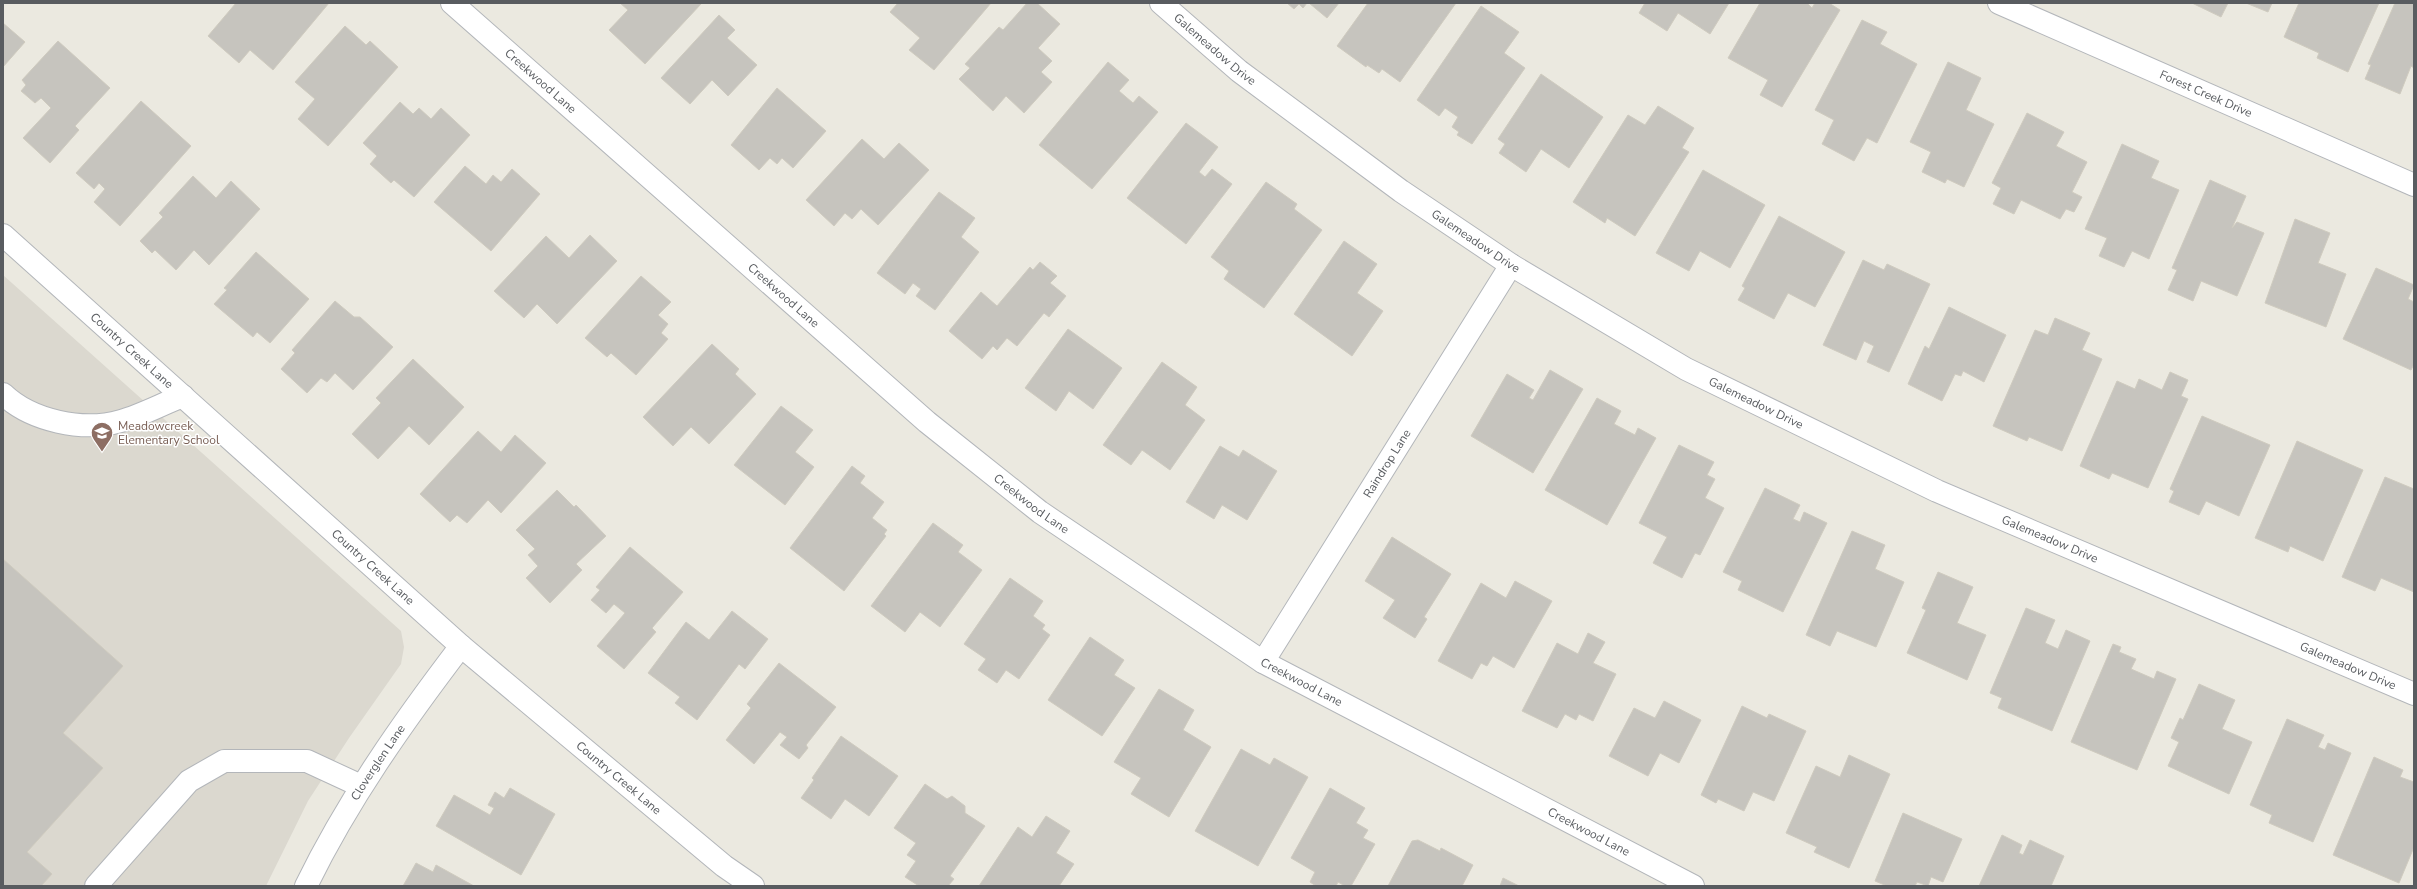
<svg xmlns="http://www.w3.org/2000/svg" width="2417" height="889" font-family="'Nunito Sans',sans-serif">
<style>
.education{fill:#dbd8cf}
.building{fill:#c6c4be;stroke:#cfcbbf}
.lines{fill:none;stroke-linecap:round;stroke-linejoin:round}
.minor-casing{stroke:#b3b6ba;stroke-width:24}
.minor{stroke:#fff;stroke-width:22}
.labels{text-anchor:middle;stroke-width:3;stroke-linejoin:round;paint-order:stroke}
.street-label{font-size:12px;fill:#595c60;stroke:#fff}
.education-label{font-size:12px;fill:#785e54;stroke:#fff;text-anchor:start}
</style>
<rect width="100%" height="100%" fill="#ebe9e0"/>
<path class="education" d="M3,275L401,631L404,647L401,664L349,738L308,801L266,886H3Z"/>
<g class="building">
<path d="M236,3H329L273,70L250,50L239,63L208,36Z"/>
<path d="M620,3H700L701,4L645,64L609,30L628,10Z"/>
<path d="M898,3H991L934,70L909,50L920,38L890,12Z"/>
<path d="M1027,3H1037L1060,24L1038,48L1052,61L1041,72L1052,82L1024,113L1006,96L993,111L959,79L970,68L965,64L999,27L1003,30Z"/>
<path d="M1287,3H1307L1303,8L1299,4L1294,9Z"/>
<path d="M1309,3H1339L1327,18Z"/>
<path d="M1368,3H1456L1400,82L1382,69L1379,73L1367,65L1366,67L1337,46Z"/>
<path d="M1645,3H1729L1710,34L1678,13L1667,31L1639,13Z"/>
<path d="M1760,3H1807L1812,8L1815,3H1829L1840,10L1782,107L1760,95L1768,80L1728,58Z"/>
<path d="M2192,3H2228L2221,17Z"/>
<path d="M2246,3H2272L2268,12Z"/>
<path d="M2299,3H2379L2348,72L2317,58L2319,53L2284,37Z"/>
<path d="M2395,3H2414V68L2411,66L2400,94L2365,79L2371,65L2368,64Z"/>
<path d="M1481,6L1519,32L1504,53L1525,68L1472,144L1457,135L1459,132L1452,127L1458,117L1445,108L1439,116L1417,100Z"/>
<path d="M719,15L735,30L727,38L757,65L728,96L712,80L690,104L661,78Z"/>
<path d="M1862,20L1887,32L1880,44L1917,64L1877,143L1867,138L1854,161L1822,144L1834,120L1815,110Z"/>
<path d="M3,23L25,42L3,67Z"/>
<path d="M345,26L366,45L370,41L398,67L328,146L298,119L315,99L295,82Z"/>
<path d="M58,41L110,88L75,126L79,130L50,163L23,138L51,108L41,98L35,103L21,91L26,85L22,80Z"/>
<path d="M1108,62L1129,80L1119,91L1133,103L1139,96L1158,112L1092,189L1039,145Z"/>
<path d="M1948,62L1981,78L1966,110L1994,124L1964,187L1947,179L1945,183L1922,172L1931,152L1910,142Z"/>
<path d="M1541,74L1603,117L1569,168L1541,149L1526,172L1499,153L1505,144L1498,139Z"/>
<path d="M777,88L826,131L793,168L782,158L777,164L770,158L759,170L731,145Z"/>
<path d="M141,101L191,146L120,226L94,202L105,189L99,183L94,189L76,173Z"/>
<path d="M400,102L413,114L419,108L431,119L441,108L470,135L414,197L394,180L391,183L370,164L377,156L363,143Z"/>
<path d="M1658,106L1694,128L1682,148L1689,152L1635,236L1607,218L1605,223L1573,202L1628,115L1645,125Z"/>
<path d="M2027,113L2064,132L2056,146L2087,162L2072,192L2082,197L2074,212L2066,209L2060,219L2021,200L2014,214L1993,204L2001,188L1992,183Z"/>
<path d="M1186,123L1218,147L1199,172L1205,177L1212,169L1232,184L1186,244L1127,198Z"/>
<path d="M862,139L884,159L899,143L929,170L878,225L861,209L852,219L845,213L834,226L806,200Z"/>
<path d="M2122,144L2159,161L2151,178L2179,190L2149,259L2132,251L2124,267L2099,256L2107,238L2085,229Z"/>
<path d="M465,166L486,184L493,175L501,182L512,169L540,194L491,251L434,202Z"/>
<path d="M1703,170L1765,205L1730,268L1700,251L1689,271L1656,253Z"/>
<path d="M193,176L216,198L231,181L260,209L209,265L194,250L176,270L155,250L152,253L140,241L163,217L159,213Z"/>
<path d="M2210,180L2246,196L2232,228L2237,222L2264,233L2237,296L2201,281L2193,301L2168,290L2177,270L2172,268Z"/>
<path d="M1266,182L1297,204L1294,209L1322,230L1264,308L1224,279L1229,271L1211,257Z"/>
<path d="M939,192L975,218L961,237L979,252L935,310L916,296L921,289L913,283L905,294L877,273Z"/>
<path d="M1779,216L1845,252L1815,307L1788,293L1774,319L1738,300L1745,288L1742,286Z"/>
<path d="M2295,219L2330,233L2318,263L2346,274L2326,327L2265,303Z"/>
<path d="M590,235L617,261L557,324L537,304L524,318L494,291L546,236L569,258Z"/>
<path d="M1344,241L1377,264L1357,293L1383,311L1352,356L1294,314Z"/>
<path d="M256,252L309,299L270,343L257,332L253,337L214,304L227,290L224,288Z"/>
<path d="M1863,260L1884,270L1887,264L1930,284L1889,372L1867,362L1874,346L1864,341L1856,360L1823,345Z"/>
<path d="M1040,262L1057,276L1050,283L1066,296L1049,317L1044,313L1017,346L1007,338L997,350L993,346L982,359L949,331L981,292L997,306L1030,267L1033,270Z"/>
<path d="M2376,268L2414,285L2408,299L2414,302V364L2411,370L2343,339Z"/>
<path d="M641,276L671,302L658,315L668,324L661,333L668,339L636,375L611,353L607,357L585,338Z"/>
<path d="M335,301L354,317H360L393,347L353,390L335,373L327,382L321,378L307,393L281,369L295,353L292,350Z"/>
<path d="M1949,307L2006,335L1984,382L1963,371L1961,376L1955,374L1942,401L1908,384L1925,346L1929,349Z"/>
<path d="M2055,318L2090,333L2082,350L2102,359L2062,451L2029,437L2027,441L1993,426L2035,330L2048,335Z"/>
<path d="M1068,329L1122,368L1093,409L1069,391L1056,411L1025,388Z"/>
<path d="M712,344L739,369L735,374L756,394L709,444L691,427L673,446L643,417Z"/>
<path d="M413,359L464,407L429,445L409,426L378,459L352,434L381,403L376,398Z"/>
<path d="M1162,362L1197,387L1185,405L1205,420L1170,470L1142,450L1131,465L1103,445Z"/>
<path d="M1550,370L1583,389L1533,473L1471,436L1507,374L1534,390L1529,398L1533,400Z"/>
<path d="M2170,372L2188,380L2181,396L2188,399L2148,488L2112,473L2109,479L2080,466L2117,381L2135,389L2139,379L2162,390Z"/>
<path d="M1597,398L1621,411L1614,424L1635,435L1638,428L1656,438L1607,525L1545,490Z"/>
<path d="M781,406L813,430L795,452L814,467L785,505L734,465Z"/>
<path d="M2202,416L2270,445L2239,516L2206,501L2199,515L2169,502L2174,491L2170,489Z"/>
<path d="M478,431L501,452L515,435L546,463L501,513L488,500L467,523L457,515L450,522L420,494Z"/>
<path d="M2297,441L2363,470L2323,561L2290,546L2288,552L2255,538Z"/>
<path d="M1679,445L1714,462L1707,475L1715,479L1705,498L1724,508L1700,555L1695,553L1682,578L1653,563L1667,537L1639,523Z"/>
<path d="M1220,446L1239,457L1243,450L1277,471L1247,520L1222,505L1214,519L1186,502Z"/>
<path d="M852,466L865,476L860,483L884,502L872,518L887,530L884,534L886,536L844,591L790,548Z"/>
<path d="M2385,477L2414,489V592L2381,578L2375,591L2342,577Z"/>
<path d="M1765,488L1800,505L1793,519L1800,522L1804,512L1827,523L1783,612L1738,590L1742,581L1723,572Z"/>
<path d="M557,490L574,507L576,505L606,536L576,564L582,570L550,603L526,578L538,566L528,555L535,549L516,530Z"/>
<path d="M933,523L963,545L958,552L982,570L940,627L920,612L905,632L871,606Z"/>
<path d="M1852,531L1885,545L1875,569L1904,582L1876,647L1837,631L1830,646L1806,635Z"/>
<path d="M1392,537L1451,574L1424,617L1427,619L1415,638L1383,618L1395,600L1365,581Z"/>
<path d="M630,547L683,592L652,628L656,632L624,669L597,646L625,613L614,604L606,613L591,600L600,590L596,587Z"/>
<path d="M3,559L123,666L63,733L103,768L27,852L52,874L41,886H3Z"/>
<path d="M1938,572L1973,587L1957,623L1986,635L1967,680L1907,653L1926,610L1922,608Z"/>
<path d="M1010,578L1043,601L1033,616L1045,625L1042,629L1050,635L1019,679L1006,670L997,683L978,670L986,659L964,644Z"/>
<path d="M1515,581L1552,601L1514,668L1493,656L1487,666L1481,663L1472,679L1438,661L1481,583L1506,598Z"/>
<path d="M2026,608L2055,620L2045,643L2058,649L2066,630L2090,641L2052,731L1998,708L2002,698L1990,693Z"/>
<path d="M732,611L768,639L745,669L739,664L697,720L675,703L680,697L648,673L686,622L709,640Z"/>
<path d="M1588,633L1605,642L1593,663L1616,674L1593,721L1579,714L1576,720L1565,714L1557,728L1522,711L1557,643L1578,654Z"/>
<path d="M1090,637L1124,660L1114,675L1135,688L1102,736L1048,700Z"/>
<path d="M2113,644L2121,647L2119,652L2136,659L2131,669L2154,679L2157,671L2176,679L2137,770L2071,742Z"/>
<path d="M779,663L836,707L806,745L808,748L799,759L780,745L787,737L780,732L754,764L726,740L751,708L747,704Z"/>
<path d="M2199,684L2235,700L2222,729L2252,742L2229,794L2168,766L2179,742L2171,738L2180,718L2183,720Z"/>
<path d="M1159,689L1194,710L1183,730L1211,747L1169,817L1131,794L1141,778L1114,762Z"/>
<path d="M1664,701L1701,720L1679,763L1660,753L1648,776L1609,756L1634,708L1655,718Z"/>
<path d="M1742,706L1767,718L1769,714L1806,731L1774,801L1753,792L1744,811L1718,799L1716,803L1701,795Z"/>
<path d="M2287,719L2324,735L2318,747L2325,750L2328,743L2351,753L2313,842L2269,823L2272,815L2250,805Z"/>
<path d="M841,736L898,776L869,816L845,799L831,819L801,798L814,780L812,778Z"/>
<path d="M1241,749L1270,765L1274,758L1308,777L1258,866L1195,831Z"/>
<path d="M1849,755L1890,774L1849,868L1814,852L1817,847L1786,833L1816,766L1840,777Z"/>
<path d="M2374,757L2403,770L2400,777L2414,782V847L2399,883L2333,855Z"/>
<path d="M925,784L947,799L952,796L965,806V813L985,826L950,876L954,879L948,886H919L905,877L916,861L907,855L916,843L894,828Z"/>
<path d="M510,788L555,814L521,875L436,826L454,795L490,815L494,808L488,805L495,792L504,798Z"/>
<path d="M1330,788L1365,808L1356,823L1368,830L1363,838L1375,844L1351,886H1345L1338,882L1336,886H1316L1310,882L1315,872L1291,858Z"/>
<path d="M1903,813L1962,839L1943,882L1931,877L1928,886L1917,882L1915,886H1887L1875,881Z"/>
<path d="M1046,816L1070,831L1056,853L1074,864L1059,886H979L1018,827L1032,837Z"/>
<path d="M2002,835L2022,845L2019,853L2023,855L2030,840L2064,856L2051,886H1979Z"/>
<path d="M1418,840L1440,851L1441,848L1473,865L1462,886H1388L1412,841Z"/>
<path d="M416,863L433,872L436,865L474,886H403Z"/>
<path d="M1503,878L1519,886H1500Z"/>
</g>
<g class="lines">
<g class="minor-casing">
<g id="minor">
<path id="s1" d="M452,3L927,422L1040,512L1263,662L1693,886"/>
<path id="s2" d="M1161,3L1239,71L1401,191L1511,265L1686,369L1937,491L2414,694"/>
<path id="s3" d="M1999,3L2414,185"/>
<path id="s4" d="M3,235L461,646L724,866L753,886"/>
<path d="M3,394C31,421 83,432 121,421C142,415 162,404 183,396"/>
<path id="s5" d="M1263,662L1511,265"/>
<path d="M96,886L189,781L224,761H307L361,786"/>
<path id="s6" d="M306,886C348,800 403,722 461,646"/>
</g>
</g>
<use href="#minor" class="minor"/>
</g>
<defs>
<g id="school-pin" transform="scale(1.15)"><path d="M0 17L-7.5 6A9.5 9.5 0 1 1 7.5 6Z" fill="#8d6e63" stroke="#fff"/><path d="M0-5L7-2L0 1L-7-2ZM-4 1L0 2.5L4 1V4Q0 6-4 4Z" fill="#fff"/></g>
</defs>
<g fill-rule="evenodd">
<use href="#school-pin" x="102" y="433"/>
</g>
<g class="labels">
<g class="street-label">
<text dy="4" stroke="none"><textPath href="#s2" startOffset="71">Galemeadow Drive</textPath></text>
<text dy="4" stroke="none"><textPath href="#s1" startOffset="118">Creekwood Lane</textPath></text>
<text dy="4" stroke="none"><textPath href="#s3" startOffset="226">Forest Creek Drive</textPath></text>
<text dy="4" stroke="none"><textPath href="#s2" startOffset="395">Galemeadow Drive</textPath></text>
<text dy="4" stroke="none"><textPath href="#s1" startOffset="442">Creekwood Lane</textPath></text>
<text dy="4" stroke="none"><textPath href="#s4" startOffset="173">Country Creek Lane</textPath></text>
<text dy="4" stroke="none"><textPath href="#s2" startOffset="719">Galemeadow Drive</textPath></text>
<text dy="4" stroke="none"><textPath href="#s5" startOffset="234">Raindrop Lane</textPath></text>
<text dy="4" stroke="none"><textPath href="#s1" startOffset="766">Creekwood Lane</textPath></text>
<text dy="4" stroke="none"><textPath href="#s2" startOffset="1043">Galemeadow Drive</textPath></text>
<text dy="4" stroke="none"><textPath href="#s4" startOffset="497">Country Creek Lane</textPath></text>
<text dy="4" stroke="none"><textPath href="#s2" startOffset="1367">Galemeadow Drive</textPath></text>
<text dy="4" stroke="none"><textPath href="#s1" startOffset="1090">Creekwood Lane</textPath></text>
<text dy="4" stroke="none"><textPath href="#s6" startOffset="143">Cloverglen Lane</textPath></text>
<text dy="4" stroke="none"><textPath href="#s4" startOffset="821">Country Creek Lane</textPath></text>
<text dy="4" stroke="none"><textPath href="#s1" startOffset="1414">Creekwood Lane</textPath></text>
</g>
<g class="education-label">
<text x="118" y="430">Meadowcreek<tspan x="118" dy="14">Elementary School</tspan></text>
</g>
</g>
<rect width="2417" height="889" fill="none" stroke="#595c60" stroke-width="8"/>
</svg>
